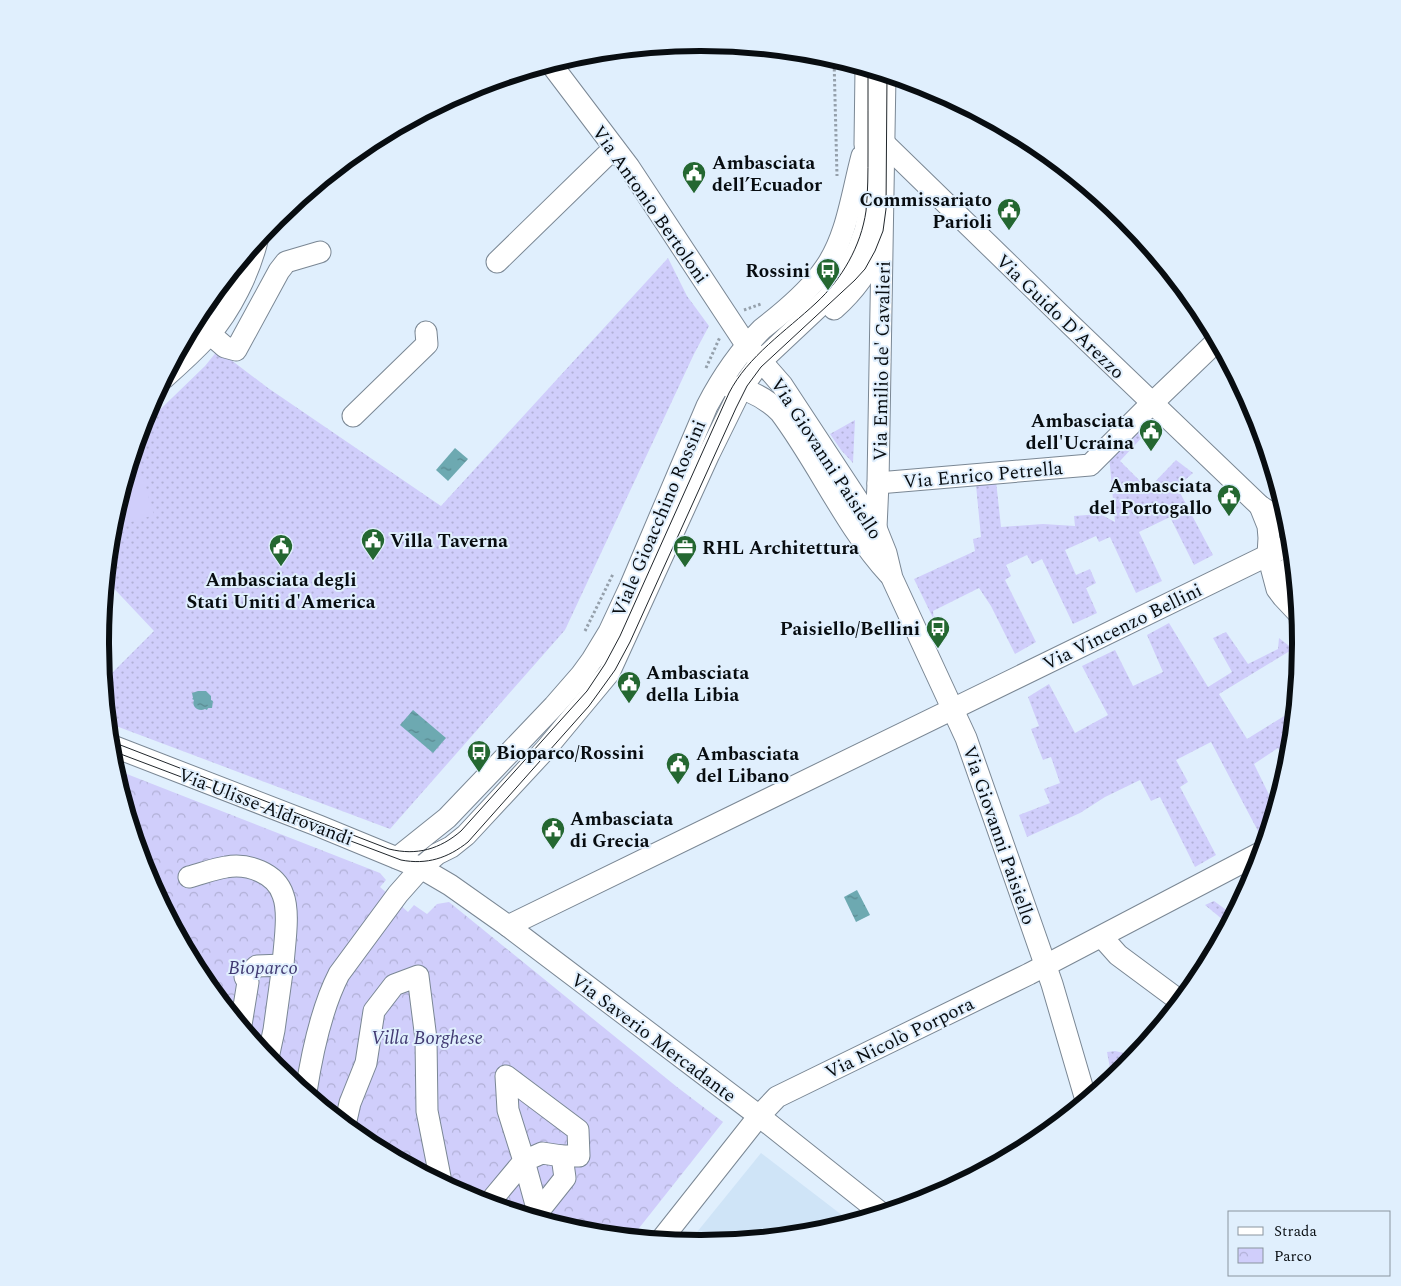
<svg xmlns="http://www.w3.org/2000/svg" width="1401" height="1286" font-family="Spectral,serif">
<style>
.built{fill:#cfe4f7}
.park{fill:url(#park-crowns)}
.garden{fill:url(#garden-dots)}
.pitch{fill:#d0cefb}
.water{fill:url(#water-ripples)}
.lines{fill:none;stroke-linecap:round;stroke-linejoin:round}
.minor-casing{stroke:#7a8794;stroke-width:23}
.path{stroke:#95a0ab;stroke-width:3;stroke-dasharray:2.5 2.5;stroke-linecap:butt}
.minor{stroke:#fff;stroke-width:21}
.tram{stroke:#20262b;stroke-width:1}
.labels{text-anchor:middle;stroke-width:4;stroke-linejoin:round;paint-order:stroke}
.poi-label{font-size:19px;font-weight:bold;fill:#080d11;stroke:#e0effd;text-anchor:start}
.street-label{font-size:19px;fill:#080d11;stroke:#e0effd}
.park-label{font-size:19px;font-style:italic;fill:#413a72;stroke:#e0effd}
.rim{fill:none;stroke:#080d11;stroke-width:6}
</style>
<defs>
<pattern id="park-crowns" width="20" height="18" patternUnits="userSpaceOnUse" patternTransform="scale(1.25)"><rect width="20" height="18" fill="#d0cefb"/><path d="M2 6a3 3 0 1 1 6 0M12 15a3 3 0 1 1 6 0" fill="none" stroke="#b1b0d6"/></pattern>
<pattern id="garden-dots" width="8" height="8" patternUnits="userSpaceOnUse" patternTransform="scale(1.25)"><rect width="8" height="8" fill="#d0cefb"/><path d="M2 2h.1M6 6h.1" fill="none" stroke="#b1b0d6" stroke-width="1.8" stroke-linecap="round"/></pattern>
<pattern id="water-ripples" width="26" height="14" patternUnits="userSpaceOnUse" patternTransform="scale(1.25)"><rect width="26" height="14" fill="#6da9b1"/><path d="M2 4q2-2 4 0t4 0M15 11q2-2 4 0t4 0" fill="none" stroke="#58888f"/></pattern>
</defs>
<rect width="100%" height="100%" fill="#e0effd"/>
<path class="built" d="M761,1153L851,1222L817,1232L700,1243L689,1242Z"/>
<path class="park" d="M114,769L380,873L386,880L380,887L408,912L414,905L427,914L437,904L449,902L677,1087L723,1122L632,1237L583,1232L470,1198L367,1142L276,1067L201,976L146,873Z"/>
<g class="garden">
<path d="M668,258L687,296L709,326L694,354L565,630L390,829L108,723L104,681L154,631L106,580L112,526L141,428L205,366L218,350L268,388L441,506Z"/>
<path d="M855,420L853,463L841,450L830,434Z"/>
<path d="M1141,424L1147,432L1120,461L1148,489L1176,460L1193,473L1177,487L1213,555L1194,565L1170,517L1139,532L1162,581L1136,593L1110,537L1099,542L1096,536L1065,550L1076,575L1090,569L1096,583L1086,588L1097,613L1073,624L1042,559L1032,564L1027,555L1006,565L1011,576L1005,580L1036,642L1015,654L991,606L979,588L933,611L934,620L914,579L975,551L973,539L981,537L976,485L996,481L1001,527L1043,524L1075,526L1074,516L1100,514L1115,522L1109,455Z"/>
<path d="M1169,623L1208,687L1232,672L1213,638L1226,632L1248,664L1278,649L1279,638L1293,649L1219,694L1247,739L1294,710L1288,764L1278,748L1254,764L1275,807L1269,826L1259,833L1211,742L1176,760L1188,782L1180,787L1216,855L1195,867L1160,797L1151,801L1140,780L1105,797L1080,813L1027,837L1019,815L1050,803L1044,789L1060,783L1051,757L1043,760L1031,729L1039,726L1028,697L1049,684L1075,733L1108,715L1082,666L1115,650L1133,686L1163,672L1147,635Z"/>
<path d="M1214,901L1233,915L1228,924L1205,905Z"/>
<path d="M1115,1051L1128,1054L1137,1053L1125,1068L1112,1079L1107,1052Z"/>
</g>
<path class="pitch" d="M142,475L154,515L111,528L126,480Z"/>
<g class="water">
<path d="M455,448L468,459L448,481L436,470Z"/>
<path d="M206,691L211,696V700L213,701L212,708H208L207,710L205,709C199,712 191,707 194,700L192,699L193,698L192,693L198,691Z"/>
<path d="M413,710L446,738L433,753L400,725Z"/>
<path d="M857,890L870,915L856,922L844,897Z"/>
</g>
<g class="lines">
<g class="minor-casing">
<g id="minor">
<path d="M551,64L629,167L747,346L761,361L782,385L876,528L886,553L892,578L966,738L1052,984L1086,1100"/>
<path d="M866,123L887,146L1071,325L1260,506L1289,525"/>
<path d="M497,262L614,148"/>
<path d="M834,309C855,290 868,272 880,245"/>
<path d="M210,334L225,347L236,350L279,271L286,262L320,252"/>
<path d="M164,378C180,364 195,350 209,335C231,310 249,273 257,241"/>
<path d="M728,386C748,389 766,398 780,412C819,464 845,526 889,574"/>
<path d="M353,416L427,344L426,332"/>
<path d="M878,483L1090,465L1143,412L1217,341"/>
<path d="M1260,506L1268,526L1269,538L1268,555L1277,589L1283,597L1298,613"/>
<path d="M876,528L878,483L885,75"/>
<path d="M1276,583L1286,570L1293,566"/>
<path d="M110,745L319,826L421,868L450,885L508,926L759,1116L881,1213"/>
<path d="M397,858L447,818L554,706L581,675L592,660L609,632L630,587L707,406C721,379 740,351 762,329C767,325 772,321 777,317C794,303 812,287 825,268C847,237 852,193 862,156"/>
<path d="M189,877C201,874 213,869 226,867C248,863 276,873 283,895C290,913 284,946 283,965"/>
<path d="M508,926L1291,544"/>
<path d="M1102,937L1118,955L1180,1001"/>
<path d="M241,1025L248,982L245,977L257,966L283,965L274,1030L268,1058"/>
<path d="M306,1092C312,1053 321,1009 339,974L398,894L421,868L437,854L451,847L466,835L545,750L609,673L709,454L741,389L761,361L826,300L841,282L847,272L859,247L865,231L870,208V182L865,144L866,69"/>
<path d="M345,1125L350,1103L366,1063L374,1011L394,985L418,976L426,1039L427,1111L441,1182"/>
<path d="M489,1203L524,1161L542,1153L562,1156H579L578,1130L506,1076L508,1110L524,1161L538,1212"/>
<path d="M534,1217L565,1178L562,1156"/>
<path d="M661,1240L759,1116L777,1097L1029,974L1262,852"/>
</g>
</g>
<g class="path">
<path d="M834,59L837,176"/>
<path d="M744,310L761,304"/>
<path d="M706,368L720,337"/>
<path d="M585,631L613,574"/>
</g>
<use href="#minor" class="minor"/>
<g class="tram">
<path d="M110,741L389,849C417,856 440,849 461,831L587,691L605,664L620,636L729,393C748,356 786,331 816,303C842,279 861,246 866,211C868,192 868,172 868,153C868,125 868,97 868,69"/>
<path d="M110,750L401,860C427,865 448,858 468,842L589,706L615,670L630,642L736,408L747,386L761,367L855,280L865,269L875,251L883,231L886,209L887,75"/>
</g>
</g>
<defs>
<g id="civic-pin" transform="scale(1.25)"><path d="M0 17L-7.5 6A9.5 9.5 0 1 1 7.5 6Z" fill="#246731" stroke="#e0effd"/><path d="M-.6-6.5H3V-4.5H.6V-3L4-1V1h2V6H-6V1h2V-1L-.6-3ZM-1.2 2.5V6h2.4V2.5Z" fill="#fff"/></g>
<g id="bus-pin" transform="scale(1.25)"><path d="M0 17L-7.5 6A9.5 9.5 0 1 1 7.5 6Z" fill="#246731" stroke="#e0effd"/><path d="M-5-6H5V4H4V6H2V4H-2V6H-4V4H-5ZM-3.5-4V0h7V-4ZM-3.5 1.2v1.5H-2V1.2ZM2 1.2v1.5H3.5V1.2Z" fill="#fff"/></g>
<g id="office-pin" transform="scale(1.25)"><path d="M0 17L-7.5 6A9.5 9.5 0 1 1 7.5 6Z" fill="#246731" stroke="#e0effd"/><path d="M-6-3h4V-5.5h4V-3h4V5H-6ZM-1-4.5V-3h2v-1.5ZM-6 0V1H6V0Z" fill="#fff"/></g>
</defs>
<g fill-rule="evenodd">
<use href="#civic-pin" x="694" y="173"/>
<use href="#civic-pin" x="1009" y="210"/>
<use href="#bus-pin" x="828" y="270"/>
<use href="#civic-pin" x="1151" y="431"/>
<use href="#civic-pin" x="1229" y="496"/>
<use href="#civic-pin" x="373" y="540"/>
<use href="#civic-pin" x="281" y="546"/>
<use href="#office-pin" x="685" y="547"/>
<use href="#bus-pin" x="938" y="628"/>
<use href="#civic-pin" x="629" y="683"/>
<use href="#bus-pin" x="479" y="752"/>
<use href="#civic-pin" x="678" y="764"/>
<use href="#civic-pin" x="553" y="829"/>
</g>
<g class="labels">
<g class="poi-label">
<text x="712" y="169">Ambasciata<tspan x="712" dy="22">dell’Ecuador</tspan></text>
<text x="992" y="206" text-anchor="end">Commissariato<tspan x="992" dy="22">Parioli</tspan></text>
<text x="810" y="277" text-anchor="end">Rossini</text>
<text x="1134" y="427" text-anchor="end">Ambasciata<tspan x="1134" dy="22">dell'Ucraina</tspan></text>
<text x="1212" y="492" text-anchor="end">Ambasciata<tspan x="1212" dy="22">del Portogallo</tspan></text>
<text x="390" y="547">Villa Taverna</text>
<text x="702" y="554">RHL Architettura</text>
<text x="281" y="586" text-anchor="middle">Ambasciata degli<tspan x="281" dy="22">Stati Uniti d'America</tspan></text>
<text x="920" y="635" text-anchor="end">Paisiello/Bellini</text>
<text x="646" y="679">Ambasciata<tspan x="646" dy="22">della Libia</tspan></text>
<text x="496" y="759">Bioparco/Rossini</text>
<text x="696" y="760">Ambasciata<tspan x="696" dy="22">del Libano</tspan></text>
<text x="570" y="825">Ambasciata<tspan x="570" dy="22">di Grecia</tspan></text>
</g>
<g class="street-label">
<text transform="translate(651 204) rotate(55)" y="7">Via Antonio Bertoloni</text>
<text transform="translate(1061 316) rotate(44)" y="7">Via Guido D'Arezzo</text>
<text transform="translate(881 361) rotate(-89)" y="7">Via Emilio de' Cavalieri</text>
<text transform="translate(827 458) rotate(57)" y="7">Via Giovanni Paisiello</text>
<text transform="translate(983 474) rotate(-5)" y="7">Via Enrico Petrella</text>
<text transform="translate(658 518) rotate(-67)" y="7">Viale Gioacchino Rossini</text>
<text transform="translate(1122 626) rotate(-26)" y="7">Via Vincenzo Bellini</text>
<text transform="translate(266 806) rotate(21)" y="7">Via Ulisse Aldrovandi</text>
<text transform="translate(1000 835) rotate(71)" y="7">Via Giovanni Paisiello</text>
<text transform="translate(654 1037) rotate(37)" y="7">Via Saverio Mercadante</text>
<text transform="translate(899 1037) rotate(-26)" y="7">Via Nicolò Porpora</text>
</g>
<g class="park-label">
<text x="263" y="974">Bioparco</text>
<text x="427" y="1044">Villa Borghese</text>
</g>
</g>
<path d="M0 0H1401V1286H0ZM700 51H701A591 591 0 0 1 1292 642V644A591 591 0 0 1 701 1235H700A591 591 0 0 1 109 644V642A591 591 0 0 1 700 51Z" fill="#e0effd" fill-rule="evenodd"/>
<path class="rim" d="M700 51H701A591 591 0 0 1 1292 642V644A591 591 0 0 1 701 1235H700A591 591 0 0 1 109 644V642A591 591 0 0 1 700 51Z"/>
<rect x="1228" y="1211" width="162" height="65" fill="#e0effd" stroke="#8a959f"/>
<rect x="1238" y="1227" width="25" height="8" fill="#ffffff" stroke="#8a959f"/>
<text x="1274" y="1236" font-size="15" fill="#080d11">Strada</text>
<rect x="1238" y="1248" width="25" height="15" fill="url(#park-crowns)" stroke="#8a959f"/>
<text x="1274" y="1261" font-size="15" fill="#080d11">Parco</text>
</svg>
